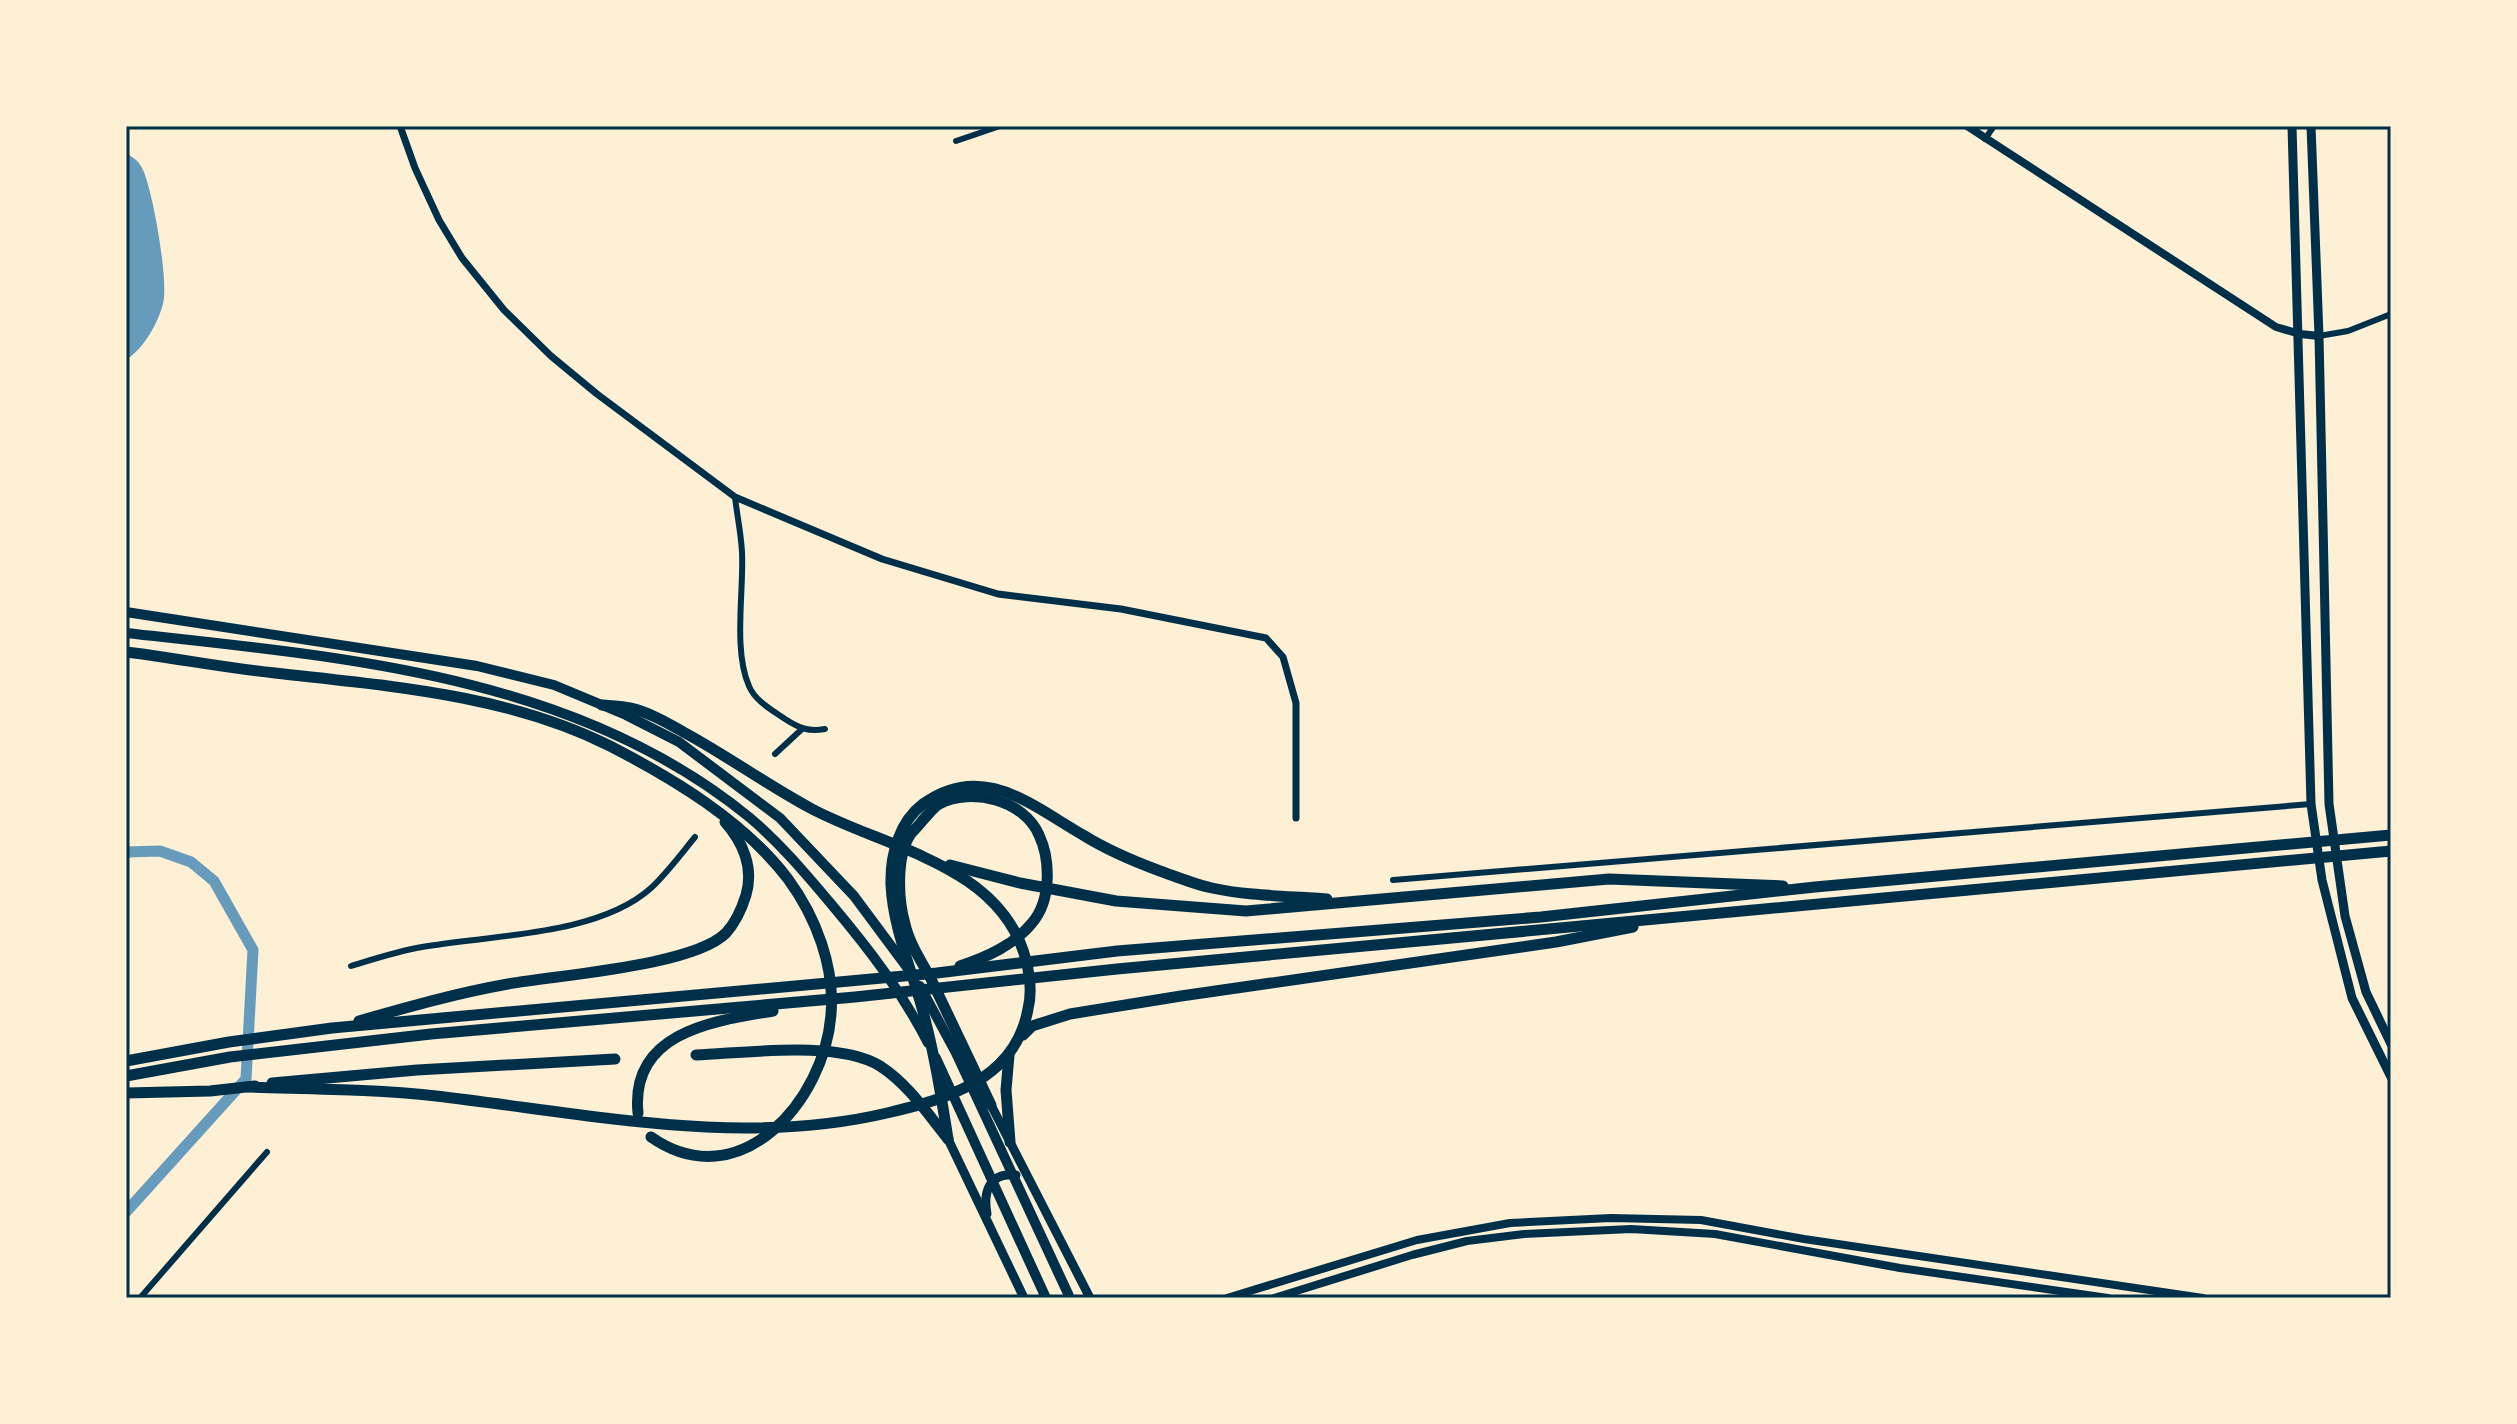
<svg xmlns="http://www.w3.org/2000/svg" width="2517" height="1424" font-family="'Varela Round',sans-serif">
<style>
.water{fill:#669bbc}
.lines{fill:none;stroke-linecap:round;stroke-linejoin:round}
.canal{stroke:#669bbc;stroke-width:11}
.minor{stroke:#003049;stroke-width:6}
.tertiary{stroke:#003049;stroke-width:7}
.secondary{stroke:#003049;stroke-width:8}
.primary{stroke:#003049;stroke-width:9}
.trunk{stroke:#003049;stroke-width:10}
.motorway{stroke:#003049;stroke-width:11}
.neatline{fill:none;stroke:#003049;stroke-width:3}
</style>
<rect width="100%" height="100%" fill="#fdf0d5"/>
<path class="water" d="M126,153C134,158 139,161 143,170C153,192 169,282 163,304C157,325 144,348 126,360Z"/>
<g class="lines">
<path class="canal" d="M126,852L160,851L191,862L214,881L253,950L246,1079L126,1212"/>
<g class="minor">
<path d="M1985,139L1994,126"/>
<path d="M956,141L1000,126"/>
<path d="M2319,336L2348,331L2391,314"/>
<path d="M735,497C737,515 741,533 742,552C744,591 733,650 749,686C755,701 772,710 785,719C799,728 808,732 825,729"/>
<path d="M775,754L802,729"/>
<path d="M1393,880L2311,804"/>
<path d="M351,966C374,959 398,951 422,947C489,935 598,936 651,888C667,873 681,854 695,837"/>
<path d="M140,1298L267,1152"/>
</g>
<path class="tertiary" d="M400,126L415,168L439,220L462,258L504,310L551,356L597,394L735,497L882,559L998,594L1121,609L1266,638L1283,657L1296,703V818"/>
<g class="secondary">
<path d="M1967,126L2276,327L2300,334L2319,336"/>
<path d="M1227,1298L1417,1240L1510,1223L1611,1218L1701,1220L1804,1239L2203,1298"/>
<path d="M1274,1298L1412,1255L1467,1241L1524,1234L1631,1229L1715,1234L1900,1268L2108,1298"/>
</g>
<g class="primary">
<path d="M2292,126L2311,804L2322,880L2352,998L2391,1077"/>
<path d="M2311,126L2319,336L2329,804L2345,916L2366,992L2391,1044"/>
<path d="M991,1105L1090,1298"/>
<path d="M948,1139L1024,1298"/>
<path d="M987,1214C983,1192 989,1172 1016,1175"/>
</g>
<g class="trunk">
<path d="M126,612L477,666L554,685L626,715L679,742L780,818L854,896L909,970"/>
<path d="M126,633C341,657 574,674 749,817C780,843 806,874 832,905C869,949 902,992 928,1043"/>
<path d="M920,986L956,1053L1070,1298"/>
<path d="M936,1058L1046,1298"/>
</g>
<g class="motorway">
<path d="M126,652C176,658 225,668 275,673C389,686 506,694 610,746C674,779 744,821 788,879C816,917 835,967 831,1014C825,1100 740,1199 651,1137"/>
<path d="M950,865L1020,883L1116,901L1246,911L1609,879L1783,886"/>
<path d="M960,966C987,957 1014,945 1032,923C1051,901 1051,861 1039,835C1024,800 972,787 939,804C933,808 927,816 922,821C919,826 913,830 910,835C896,857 898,900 905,924C909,943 922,962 931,979C951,1021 971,1063 991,1105"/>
<path d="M359,1021C408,1007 457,993 508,984C558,975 693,966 726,933C736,922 742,908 746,895C754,868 743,842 725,822"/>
<path d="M1023,1035L1032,1026L1070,1014L1181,996L1556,942L1633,927"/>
<path d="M696,1055C746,1053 838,1040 880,1066C908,1084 927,1113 948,1139"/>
<path d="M1009,1055L1006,1090L1010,1142"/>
<path d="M126,1061L229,1042L332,1028L937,973L1117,951L1541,917L1815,887L2391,835"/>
<path d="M126,1076L230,1057L431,1034L855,997L1117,969L2391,851"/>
<path d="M272,1083L417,1070L615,1059"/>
<path d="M248,1087C310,1089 374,1089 436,1096C584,1113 739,1148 887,1113C912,1107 937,1101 960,1090C996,1074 1021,1048 1028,1009C1032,993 1030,976 1026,960C1001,865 888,849 812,809C769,786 729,757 687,734C669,724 649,712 630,708C621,706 611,706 602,705"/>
<path d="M126,1093L210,1091L255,1086"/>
<path d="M638,1113C630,1032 713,1021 773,1011"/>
<path d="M948,1139C941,1095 934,1051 922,1008C911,968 893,927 891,885C890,855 899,822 923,804C982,761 1031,805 1083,835C1107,850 1133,861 1160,871C1177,877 1194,884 1212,888C1248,896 1289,896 1327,899"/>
</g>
</g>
<rect width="2517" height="1424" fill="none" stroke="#fdf0d5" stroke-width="256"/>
<rect x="128" y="128" width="2261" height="1168" class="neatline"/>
</svg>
